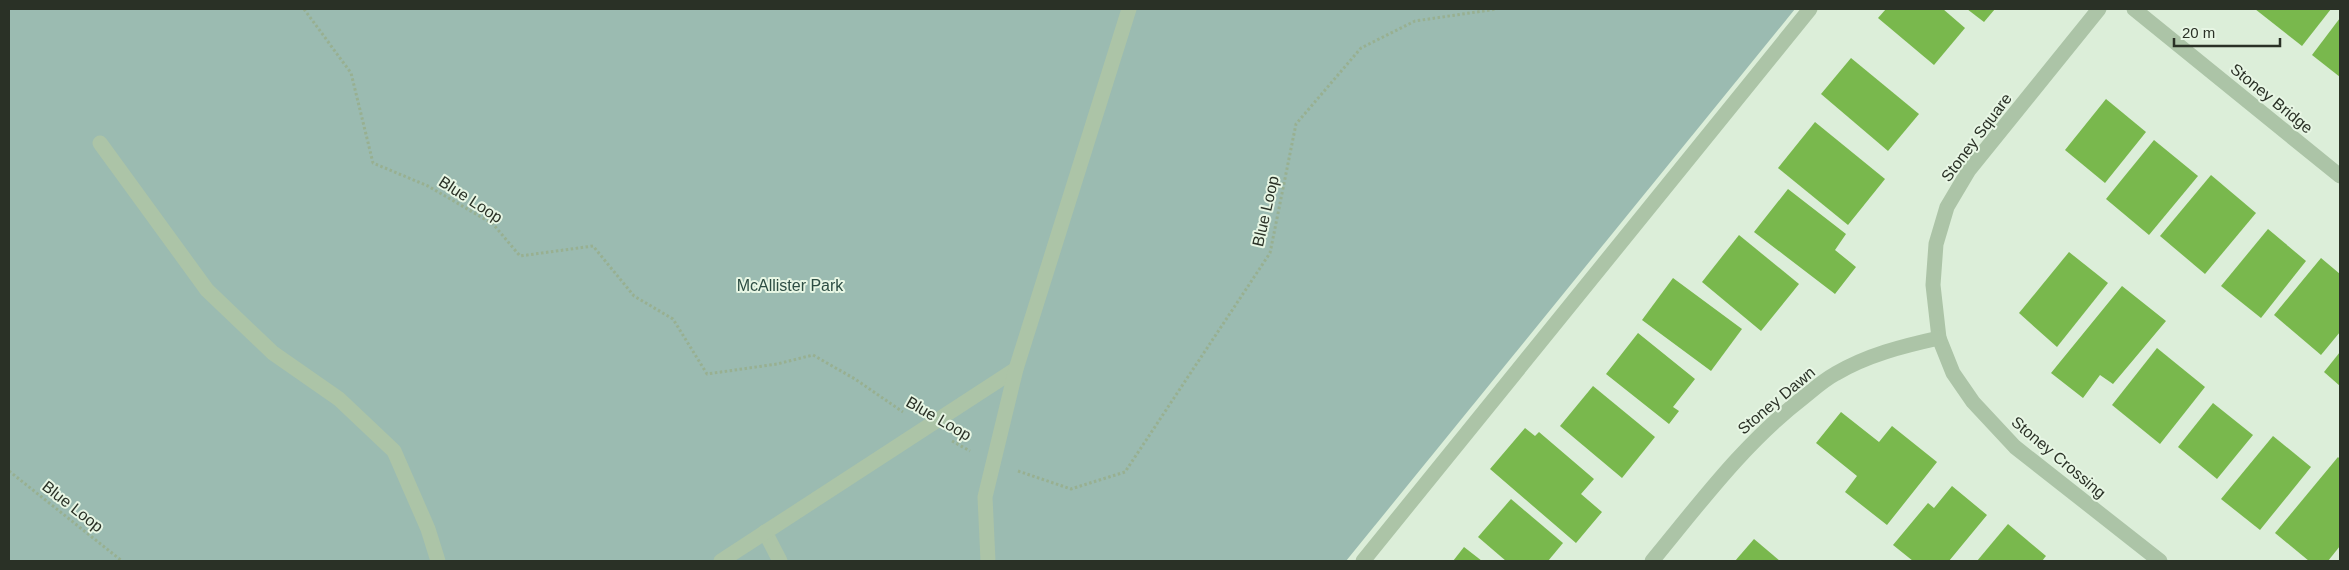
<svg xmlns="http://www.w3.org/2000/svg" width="2349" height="570" font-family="Arial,sans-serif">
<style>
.green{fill:#9bbbb1}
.building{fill:#79b84d}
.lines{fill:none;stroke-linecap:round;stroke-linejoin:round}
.path{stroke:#98b091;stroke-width:3;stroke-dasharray:2.5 2.5;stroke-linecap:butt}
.minor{stroke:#acc4a7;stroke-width:15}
.labels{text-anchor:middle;stroke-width:4;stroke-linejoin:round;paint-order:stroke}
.street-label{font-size:16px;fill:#2a3126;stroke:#e7f6e4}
.park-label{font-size:16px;fill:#2d4d43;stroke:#e7f6e4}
</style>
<rect width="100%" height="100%" fill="#dceed9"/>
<path class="green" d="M9,9H1795L1346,561H9Z"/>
<g class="building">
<path d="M1886,9H1943L1965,28L1934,65L1878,18Z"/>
<path d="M1967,9H1995L1984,22Z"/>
<path d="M2255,9H2331L2302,46Z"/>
<path d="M2340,18V77L2312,55Z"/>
<path d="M1851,58L1919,114L1888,151L1821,94Z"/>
<path d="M2106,99L2146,132L2105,183L2065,150Z"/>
<path d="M1815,122L1885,179L1848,225L1778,168Z"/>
<path d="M2154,140L2198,176L2149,235L2106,199Z"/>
<path d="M2211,175L2256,213L2205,274L2160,236Z"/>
<path d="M1788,189L1846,234L1835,250L1856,267L1835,294L1754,232Z"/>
<path d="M2268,229L2306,261L2261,318L2221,286Z"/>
<path d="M1739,235L1799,284L1761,331L1702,282Z"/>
<path d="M2069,252L2108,283L2057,347L2019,313Z"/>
<path d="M2321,258L2340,274V332L2321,355L2274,315Z"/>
<path d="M1673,278L1742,329L1711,371L1642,320Z"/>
<path d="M2122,286L2166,321L2113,384L2100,375L2083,398L2051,373Z"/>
<path d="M1638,333L1695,379L1673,407L1679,411L1669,424L1606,374Z"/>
<path d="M2157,348L2205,387L2160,444L2112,405Z"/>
<path d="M2340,352V386L2324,372Z"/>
<path d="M1593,386L1655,437L1622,478L1560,426Z"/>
<path d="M2213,403L2253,435L2217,479L2178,447Z"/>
<path d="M1841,412L1879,442L1892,426L1937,462L1887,525L1845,492L1857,476L1816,443Z"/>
<path d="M1525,428L1535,436L1539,432L1594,479L1581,494L1602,512L1576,543L1490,469Z"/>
<path d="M2273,436L2311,467L2260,530L2221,499Z"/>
<path d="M2338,457L2340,459V546L2328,561H2309L2275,533Z"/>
<path d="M1952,486L1987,515L1949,561H1913L1893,545L1928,503L1934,508Z"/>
<path d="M1511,499L1563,543L1548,561H1506L1478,537Z"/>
<path d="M2008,524L2046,556L2042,561H1977Z"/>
<path d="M1754,539L1780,561H1735Z"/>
<path d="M1464,547L1482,561H1453Z"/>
</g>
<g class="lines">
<g class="path">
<path d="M304,9L351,73L373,163L428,186L493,224L520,256L593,246L634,296L673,319L707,374L777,364L813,355L855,379L903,412"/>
<path d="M952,441L970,451"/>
<path d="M9,471L122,561"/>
<path d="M1018,471L1071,489L1125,472L1270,253L1296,124L1361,48L1415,21L1497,9"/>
</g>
<g class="minor">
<path d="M2099,9L1969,170L1947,207L1936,244L1933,285L1939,338L1953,373L1973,402L2015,447L2160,561"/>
<path d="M2134,9L2340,176"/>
<path d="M100,143L207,290L273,353L339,399L394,451L428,529L438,561"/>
<path d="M765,532L780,561"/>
<path d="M721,561L1016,369"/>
<path d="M988,561L985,497L1016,369L1129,9"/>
<path d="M1363,561L1810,9"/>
<path d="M1652,561C1700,503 1744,443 1804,397C1814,389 1824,380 1835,374C1867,355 1903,346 1939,338"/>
</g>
</g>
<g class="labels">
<g class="street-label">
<text transform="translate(2272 98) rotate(39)" y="6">Stoney Bridge</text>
<text transform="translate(1976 137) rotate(-53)" y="6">Stoney Square</text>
<text transform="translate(471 199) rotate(33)" y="6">Blue Loop</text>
<text transform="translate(1265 211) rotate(-77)" y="6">Blue Loop</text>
<text transform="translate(1776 400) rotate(-40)" y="6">Stoney Dawn</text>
<text transform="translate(939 418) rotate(30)" y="6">Blue Loop</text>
<text transform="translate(2059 457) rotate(40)" y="6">Stoney Crossing</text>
<text transform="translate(73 506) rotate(38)" y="6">Blue Loop</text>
</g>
<g class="park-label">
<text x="790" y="291">McAllister Park</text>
</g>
</g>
<rect width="2349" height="570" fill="none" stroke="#2a3126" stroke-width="20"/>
<path d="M2174 38v8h106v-8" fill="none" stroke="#2a3126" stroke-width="2.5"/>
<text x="2182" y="38" font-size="15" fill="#2a3126" stroke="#e7f6e4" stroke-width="4" paint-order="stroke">20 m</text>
</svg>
